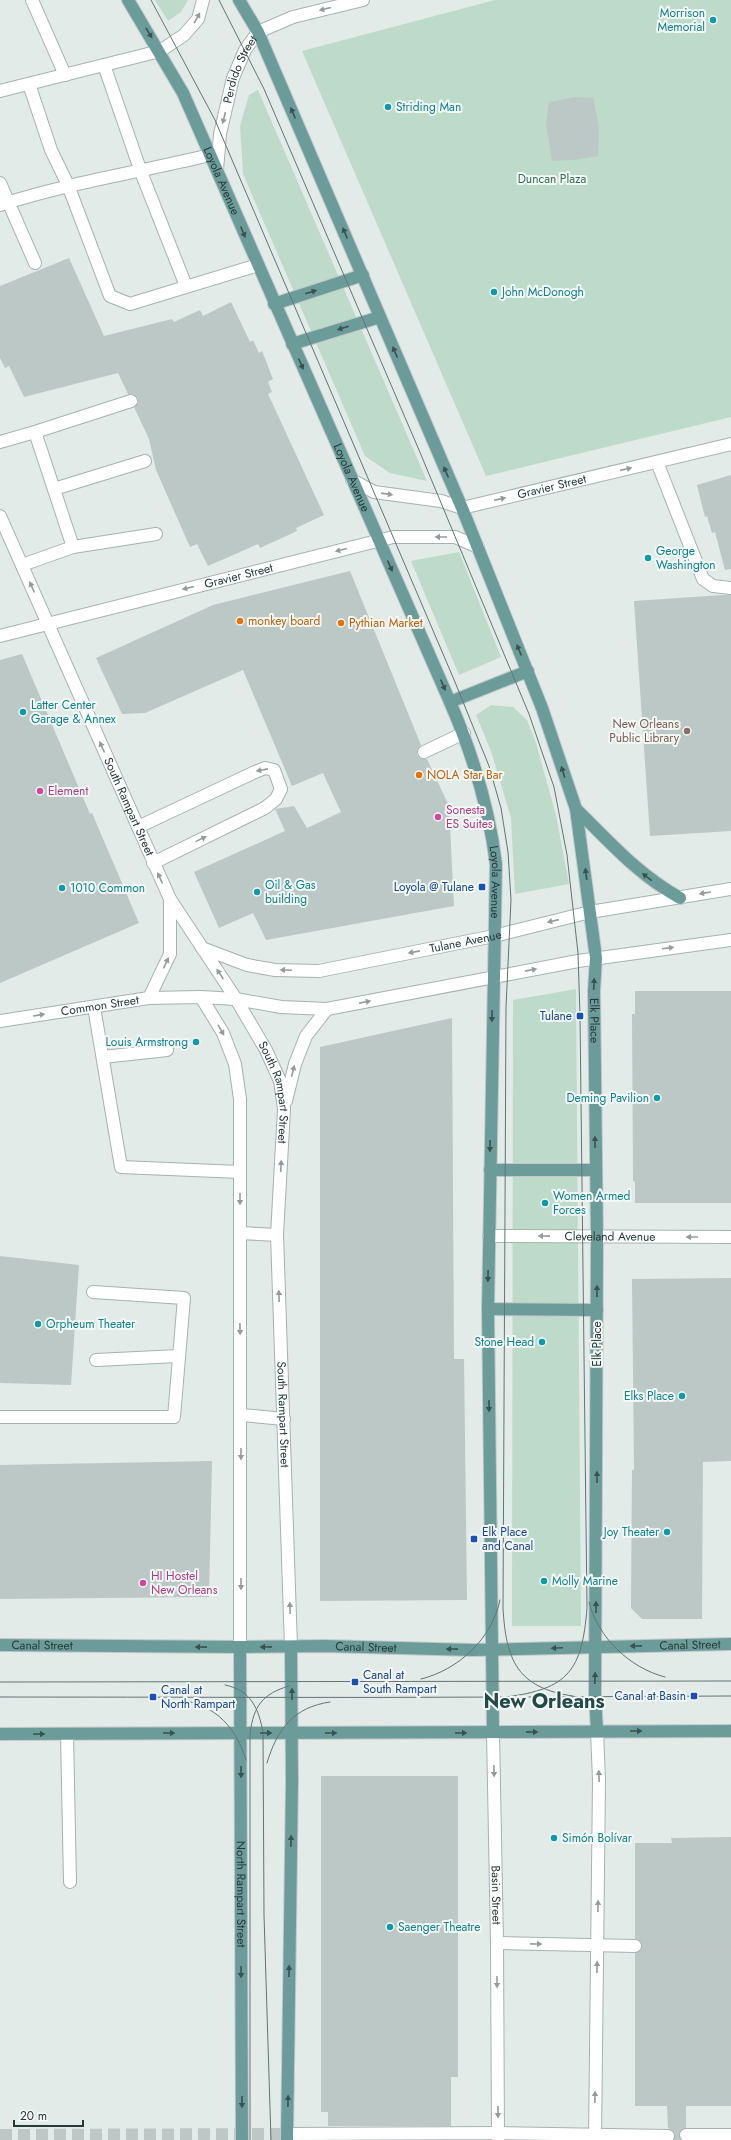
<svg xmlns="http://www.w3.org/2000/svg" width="731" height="2140" font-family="Jost,sans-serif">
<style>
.green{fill:#bedacb}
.building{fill:#bbc8c6}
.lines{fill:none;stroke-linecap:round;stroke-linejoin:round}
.minor-tunnel{stroke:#bdc8c6;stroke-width:12;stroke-dasharray:12 6;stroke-linecap:butt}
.minor-casing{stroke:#a6b2b1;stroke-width:14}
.major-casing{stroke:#c2c8c8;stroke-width:14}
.minor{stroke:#fff;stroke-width:12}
.major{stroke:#6c9c99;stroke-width:12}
.tram{stroke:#5f7674;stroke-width:1}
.oneway{fill:#929c9c}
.oneway2{fill:#375251}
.culture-dot{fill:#0f9aa8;stroke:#f3f8f6;stroke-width:1.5}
.food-dot{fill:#e8710a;stroke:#f3f8f6;stroke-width:1.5}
.education-dot{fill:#8d6e63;stroke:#f3f8f6;stroke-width:1.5}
.hotel-dot{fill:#d1479c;stroke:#f3f8f6;stroke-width:1.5}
.transit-dot{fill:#1a4fb4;stroke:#f3f8f6;stroke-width:1.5}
.labels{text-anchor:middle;stroke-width:4;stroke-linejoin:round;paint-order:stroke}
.culture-label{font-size:12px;fill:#0d838f;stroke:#f3f8f6;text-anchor:start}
.street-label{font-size:12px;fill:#253a39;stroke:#f3f8f6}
.park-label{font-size:12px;fill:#336d55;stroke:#f3f8f6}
.food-label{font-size:12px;fill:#c56008;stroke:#f3f8f6;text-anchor:start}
.education-label{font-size:12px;fill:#785e54;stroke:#f3f8f6;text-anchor:end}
.hotel-label{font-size:12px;fill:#b23c85;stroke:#f3f8f6;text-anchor:start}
.transit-label{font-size:12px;fill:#164399;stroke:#f3f8f6;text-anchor:end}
.town-label{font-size:20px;font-weight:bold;fill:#234a49;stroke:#f3f8f6}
</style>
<rect width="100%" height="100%" fill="#e3ebe9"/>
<g class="green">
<path d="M155,0H188L181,12L168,21Z"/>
<path d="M495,0H731V417L486,476L302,51Z"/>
<path d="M258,90L427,481L390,473L365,456L243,174L240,126L249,95Z"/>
<path d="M459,552L501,657L459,675L411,561Z"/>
<path d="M491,705L513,707L527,720L536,743L556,815L569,884L515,894L511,818L491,751L476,715Z"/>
<path d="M576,989L581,1626H512L513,1000Z"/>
</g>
<g class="building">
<path d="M575,97L593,98L599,128L598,156L574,160L552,161L546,124L549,102Z"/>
<path d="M69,258L104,336L172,319L174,322L200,310L203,316L231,302L250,342L253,340L259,353L262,351L273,379L268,382L272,392L268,394L324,515L296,528L297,531L260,548L258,544L208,566L197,544L190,547L156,470L149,439L134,407L138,403V398L133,394H128L118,373L24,397L9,366L5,368L0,358V286Z"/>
<path d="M731,475V569L725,570L715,532L712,533L707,516L705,517L697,485Z"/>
<path d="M350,571L421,745L418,748L417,755L420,758L427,759L449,806L454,906L266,940L253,913L219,928L194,872L285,831L275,809L294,806L307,828L341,812L333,795L323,773L292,786L243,670L145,713L122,714L96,658L213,605Z"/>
<path d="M722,595H731V831L650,836L634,601Z"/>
<path d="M22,654L90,814L92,813L139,923L0,983V660Z"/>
<path d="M635,991H731V1203H635V1182L633,1181L632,1014H635Z"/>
<path d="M452,1018L454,1359H464L467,1600L320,1601V1047Z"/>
<path d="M0,1256L79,1265L71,1385L0,1383Z"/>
<path d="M731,1278V1461L703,1462L702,1619H642L631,1608L632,1470H634L632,1279Z"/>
<path d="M212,1461L209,1597L0,1599V1465Z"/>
<path d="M321,1776H458V2077H451V2126H328V2112H321Z"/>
<path d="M731,1837V2106H686V2128L679,2132L681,2140H674V2132L668,2128L667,2106H635V1953L641,1950L642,1946L639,1940L635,1939V1843H672L671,1838Z"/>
</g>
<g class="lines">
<g class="minor-tunnel">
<path d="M635,1946L731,1948"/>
<path d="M0,2135L287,2134"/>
<path d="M668,2136L686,2135"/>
</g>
<g class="minor-casing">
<g id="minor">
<path d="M32,0L65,75"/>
<path d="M104,65L141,172L186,286"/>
<path d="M29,84L51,150L68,185L110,296L130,304L258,265"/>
<path d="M0,91L160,51L184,35L198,19L203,0"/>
<path id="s1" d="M217,170L220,134L233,78L245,50L258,32L293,17L363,0"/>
<path d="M0,183L35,263"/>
<path d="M0,205C68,183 140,172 210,155"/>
<path d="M35,432L131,401"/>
<path d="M0,442L35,432L73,547L22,565"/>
<path d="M657,462L703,579L713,586L731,588"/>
<path id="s2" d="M352,480L374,492L441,501L462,508L731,444"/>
<path d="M54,489L145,461"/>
<path id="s3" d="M0,516L170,899L236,999L266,1050L280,1081L284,1109L277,1235L291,1647"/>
<path d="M73,547L156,534"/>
<path id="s4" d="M0,636L393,537H455L478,547"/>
<path d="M424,752L464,733"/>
<path d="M138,827L255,772L265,768L274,770L281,789L276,799L265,808L153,863"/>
<path id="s5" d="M202,948L247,965L275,970L319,971L494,936L590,912L731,889"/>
<path d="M201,997L223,1033L235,1064L240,1099V1647"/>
<path d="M149,998L170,954V899"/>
<path d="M94,1007L121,1167L240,1172"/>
<path id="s6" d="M0,1021L149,998L201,997L236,999L281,1007L327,1009L578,961L731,940"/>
<path d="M103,1057L167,1050"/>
<path d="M286,1101L295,1064L306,1036L327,1009"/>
<path d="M240,1233L277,1235"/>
<path id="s7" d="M489,1236L731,1237"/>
<path d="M96,1360L178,1356"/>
<path d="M242,1415L284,1419"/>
<path d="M0,1417H174L184,1298L93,1292"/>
<path id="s8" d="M493,1732L497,1943L498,2140"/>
<path d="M67,1734L70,1882"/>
<path d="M497,1943L635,1946"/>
<path d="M287,2134L498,2133L668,2136"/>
<path d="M686,2135H731"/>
<path d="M595,2140L599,1780L597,1731"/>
</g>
</g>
<g class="major-casing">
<g id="major">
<path id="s9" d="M128,0L183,93L450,702C473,755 489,807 496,864L488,1309L493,1732"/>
<path id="s10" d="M239,0L258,32L462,508L542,708L576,809L596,958L594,991L597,1237L595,1696L597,1731"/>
<path d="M274,304L363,275"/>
<path d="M292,344L380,317"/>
<path d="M450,702L528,671"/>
<path d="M576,809C610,842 637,874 680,898"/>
<path d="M490,1170H596"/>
<path d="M488,1309L597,1310"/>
<path id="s11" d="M0,1645L240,1647L325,1646L473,1650L731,1644"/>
<path id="s12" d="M240,1647L242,2140"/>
<path d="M0,1734L731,1731"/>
<path d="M287,2140L292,1781L291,1647"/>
</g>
</g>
<use href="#minor" class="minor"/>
<use href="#major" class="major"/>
<g class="tram">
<path d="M151,0L215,120L455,682L489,766L501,808L508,852L511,900L506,1007L503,1608C506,1660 517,1688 573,1696"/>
<path d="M219,0L264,89L419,450L529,714L554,787L567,855L578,953L580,1016L587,1608C582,1670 569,1689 506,1697"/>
<path d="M589,1602C598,1638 630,1668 665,1677"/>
<path d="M421,1679C458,1670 492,1639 500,1600"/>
<path d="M0,1682L731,1681"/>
<path d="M225,1685C251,1690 259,1709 263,1733L264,1915L271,2140"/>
<path d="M0,1697C170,1697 341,1698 511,1697"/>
<path d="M529,1697L731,1696"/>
<path d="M182,1700C217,1706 236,1728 246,1760"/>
<path d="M267,1763C277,1729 294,1707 330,1702"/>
<path d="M250,2140V1733C254,1706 262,1694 289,1686"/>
</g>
</g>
<defs><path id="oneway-solid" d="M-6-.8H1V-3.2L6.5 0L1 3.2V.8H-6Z"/></defs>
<g class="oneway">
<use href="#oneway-solid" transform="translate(325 9) rotate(166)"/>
<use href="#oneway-solid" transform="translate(197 18) rotate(-61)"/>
<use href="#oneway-solid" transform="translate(224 118) rotate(104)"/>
<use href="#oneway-solid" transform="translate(626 469) rotate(-13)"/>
<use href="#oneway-solid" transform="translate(387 494) rotate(8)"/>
<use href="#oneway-solid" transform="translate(500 499) rotate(-13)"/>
<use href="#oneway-solid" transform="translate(441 537) rotate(180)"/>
<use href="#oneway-solid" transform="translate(341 550) rotate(166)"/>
<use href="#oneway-solid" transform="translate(32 587) rotate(-114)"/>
<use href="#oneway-solid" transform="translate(188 588) rotate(166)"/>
<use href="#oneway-solid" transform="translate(102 747) rotate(-114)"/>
<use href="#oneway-solid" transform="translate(262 770) rotate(169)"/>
<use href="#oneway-solid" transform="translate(201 839) rotate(-26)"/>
<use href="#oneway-solid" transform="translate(160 878) rotate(-114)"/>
<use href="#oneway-solid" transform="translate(705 893) rotate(171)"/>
<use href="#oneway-solid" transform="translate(553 921) rotate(167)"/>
<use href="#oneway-solid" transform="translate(668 948) rotate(-7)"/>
<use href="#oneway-solid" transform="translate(414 952) rotate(169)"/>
<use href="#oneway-solid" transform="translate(166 963) rotate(-65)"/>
<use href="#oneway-solid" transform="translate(286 970) rotate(-178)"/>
<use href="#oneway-solid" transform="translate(531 970) rotate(-11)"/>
<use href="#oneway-solid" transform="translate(220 974) rotate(-124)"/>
<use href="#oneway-solid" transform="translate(365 1002) rotate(-11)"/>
<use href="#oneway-solid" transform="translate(39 1015) rotate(-9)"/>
<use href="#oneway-solid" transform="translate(221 1030) rotate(60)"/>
<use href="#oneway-solid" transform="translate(293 1071) rotate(-77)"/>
<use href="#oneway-solid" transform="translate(281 1166) rotate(-87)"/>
<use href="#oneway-solid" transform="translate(240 1199) rotate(90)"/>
<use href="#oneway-solid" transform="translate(544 1236) rotate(-179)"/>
<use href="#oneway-solid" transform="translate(692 1237) rotate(-180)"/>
<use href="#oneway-solid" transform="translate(279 1296) rotate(-92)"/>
<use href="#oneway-solid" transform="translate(240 1329) rotate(89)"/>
<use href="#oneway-solid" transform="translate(241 1454) rotate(90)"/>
<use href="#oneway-solid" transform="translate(241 1584) rotate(90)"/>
<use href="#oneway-solid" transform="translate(290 1608) rotate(-92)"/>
<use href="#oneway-solid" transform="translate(494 1771) rotate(89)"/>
<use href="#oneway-solid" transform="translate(599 1776) rotate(-92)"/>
<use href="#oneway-solid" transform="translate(598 1906) rotate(-89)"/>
<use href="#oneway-solid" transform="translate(536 1944) rotate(1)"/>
<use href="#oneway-solid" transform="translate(597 1967) rotate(-89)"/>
<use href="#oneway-solid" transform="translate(497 1982) rotate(90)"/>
<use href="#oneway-solid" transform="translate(595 2097) rotate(-89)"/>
<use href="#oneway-solid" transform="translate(498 2112) rotate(90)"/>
</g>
<g class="oneway2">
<use href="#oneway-solid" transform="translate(149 33) rotate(59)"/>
<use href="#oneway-solid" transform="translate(293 113) rotate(-113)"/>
<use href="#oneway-solid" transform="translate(243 232) rotate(67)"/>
<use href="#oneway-solid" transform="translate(345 233) rotate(-113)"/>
<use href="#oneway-solid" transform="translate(311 292) rotate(-18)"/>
<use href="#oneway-solid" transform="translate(343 328) rotate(163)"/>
<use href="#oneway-solid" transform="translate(395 352) rotate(-113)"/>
<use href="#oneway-solid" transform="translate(301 364) rotate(66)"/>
<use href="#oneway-solid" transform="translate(446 472) rotate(-113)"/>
<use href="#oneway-solid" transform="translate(390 566) rotate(66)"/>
<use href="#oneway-solid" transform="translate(519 650) rotate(-112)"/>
<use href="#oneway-solid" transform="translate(443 685) rotate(66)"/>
<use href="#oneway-solid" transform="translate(563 772) rotate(-107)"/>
<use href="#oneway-solid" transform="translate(586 874) rotate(-98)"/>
<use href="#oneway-solid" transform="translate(647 877) rotate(-142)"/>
<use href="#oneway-solid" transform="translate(594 984) rotate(-87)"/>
<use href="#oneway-solid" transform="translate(492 1016) rotate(91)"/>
<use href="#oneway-solid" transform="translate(595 1142) rotate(-91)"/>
<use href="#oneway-solid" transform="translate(490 1146) rotate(91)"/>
<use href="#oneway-solid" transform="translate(488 1276) rotate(91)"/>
<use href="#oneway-solid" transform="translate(597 1291) rotate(-90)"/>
<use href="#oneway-solid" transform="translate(489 1406) rotate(90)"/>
<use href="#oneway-solid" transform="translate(597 1477) rotate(-90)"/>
<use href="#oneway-solid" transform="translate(596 1607) rotate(-90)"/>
<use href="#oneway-solid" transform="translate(636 1646) rotate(179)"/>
<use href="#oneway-solid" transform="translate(201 1647) rotate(-179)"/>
<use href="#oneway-solid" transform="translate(266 1647) rotate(179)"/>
<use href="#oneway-solid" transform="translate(557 1648) rotate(178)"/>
<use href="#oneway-solid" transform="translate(452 1649) rotate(-179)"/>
<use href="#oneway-solid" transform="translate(595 1678) rotate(-88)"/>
<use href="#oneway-solid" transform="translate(292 1694) rotate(-90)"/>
<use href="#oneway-solid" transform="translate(636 1731)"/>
<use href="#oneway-solid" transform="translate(532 1732) rotate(-1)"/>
<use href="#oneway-solid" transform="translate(169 1733)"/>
<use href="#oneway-solid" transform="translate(266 1733)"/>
<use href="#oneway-solid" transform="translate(331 1733)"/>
<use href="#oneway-solid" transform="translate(461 1733)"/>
<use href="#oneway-solid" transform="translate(39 1734)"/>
<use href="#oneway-solid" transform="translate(241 1772) rotate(90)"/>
<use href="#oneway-solid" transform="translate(291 1841) rotate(-89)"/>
<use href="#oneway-solid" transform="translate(289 1971) rotate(-89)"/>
<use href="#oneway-solid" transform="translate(241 1972) rotate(90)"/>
<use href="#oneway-solid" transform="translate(288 2101) rotate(-89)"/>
<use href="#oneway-solid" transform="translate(242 2102) rotate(90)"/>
</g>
<g class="culture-dot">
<circle cx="713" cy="20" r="4"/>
<circle cx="388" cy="107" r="4"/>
<circle cx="494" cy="292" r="4"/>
<circle cx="648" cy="558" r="4"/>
<circle cx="23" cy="712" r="4"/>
<circle cx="62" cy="888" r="4"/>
<circle cx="257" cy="892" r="4"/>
<circle cx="196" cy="1042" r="4"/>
<circle cx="657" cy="1098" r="4"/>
<circle cx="545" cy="1203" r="4"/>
<circle cx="38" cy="1324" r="4"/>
<circle cx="542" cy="1342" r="4"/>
<circle cx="682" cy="1396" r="4"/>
<circle cx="667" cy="1532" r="4"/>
<circle cx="544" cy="1581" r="4"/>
<circle cx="554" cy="1838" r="4"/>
<circle cx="390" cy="1927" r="4"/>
</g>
<g class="food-dot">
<circle cx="240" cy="621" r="4"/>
<circle cx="341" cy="623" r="4"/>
<circle cx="419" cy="775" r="4"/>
</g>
<circle class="education-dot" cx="687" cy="731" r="4"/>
<g class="hotel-dot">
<circle cx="40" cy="791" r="4"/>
<circle cx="438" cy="817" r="4"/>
<circle cx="143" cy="1583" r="4"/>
</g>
<g class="transit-dot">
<rect x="478" y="883" width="8" height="8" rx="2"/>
<rect x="576" y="1012" width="8" height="8" rx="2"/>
<rect x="470" y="1535" width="8" height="8" rx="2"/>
<rect x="351" y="1678" width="8" height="8" rx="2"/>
<rect x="690" y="1692" width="8" height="8" rx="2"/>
<rect x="149" y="1693" width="8" height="8" rx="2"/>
</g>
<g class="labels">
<g class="culture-label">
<text x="705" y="17" text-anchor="end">Morrison<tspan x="705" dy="14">Memorial</tspan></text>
<text x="396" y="111">Striding Man</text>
<text x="502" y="296">John McDonogh</text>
<text x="656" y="555">George<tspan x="656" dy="14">Washington</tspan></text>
<text x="31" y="709">Latter Center<tspan x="31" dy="14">Garage &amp; Annex</tspan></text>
<text x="265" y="889">Oil &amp; Gas<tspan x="265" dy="14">building</tspan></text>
<text x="70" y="892">1010 Common</text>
<text x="188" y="1046" text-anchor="end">Louis Armstrong</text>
<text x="649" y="1102" text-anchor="end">Deming Pavilion</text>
<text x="553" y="1200">Women Armed<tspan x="553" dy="14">Forces</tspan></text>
<text x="46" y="1328">Orpheum Theater</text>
<text x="534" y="1346" text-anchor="end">Stone Head</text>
<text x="674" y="1400" text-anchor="end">Elks Place</text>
<text x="659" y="1536" text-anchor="end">Joy Theater</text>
<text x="552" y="1585">Molly Marine</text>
<text x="562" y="1842">Simón Bolívar</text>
<text x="398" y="1931">Saenger Theatre</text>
</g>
<g class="street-label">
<text dy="4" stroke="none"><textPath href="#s1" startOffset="104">Perdido Street</textPath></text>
<text dy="4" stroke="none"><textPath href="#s9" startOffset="204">Loyola Avenue</textPath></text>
<text dy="4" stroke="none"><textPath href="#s9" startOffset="528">Loyola Avenue</textPath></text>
<text dy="4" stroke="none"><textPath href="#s2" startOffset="207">Gravier Street</textPath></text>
<text dy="4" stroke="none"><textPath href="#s4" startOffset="246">Gravier Street</textPath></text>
<text dy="4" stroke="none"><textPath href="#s3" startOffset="318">South Rampart Street</textPath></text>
<text dy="4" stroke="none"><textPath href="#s9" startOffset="960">Loyola Avenue</textPath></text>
<text dy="4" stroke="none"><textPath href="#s5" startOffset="270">Tulane Avenue</textPath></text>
<text dy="4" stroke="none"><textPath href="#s6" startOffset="101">Common Street</textPath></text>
<text dy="4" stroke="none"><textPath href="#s10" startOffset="1090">Elk Place</textPath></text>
<text dy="4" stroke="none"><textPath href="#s3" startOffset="642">South Rampart Street</textPath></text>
<text dy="4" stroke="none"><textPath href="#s7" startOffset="121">Cleveland Avenue</textPath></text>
<text transform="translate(597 1344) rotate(-90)" y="4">Elk Place</text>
<text dy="4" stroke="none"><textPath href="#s3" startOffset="966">South Rampart Street</textPath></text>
<text dy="4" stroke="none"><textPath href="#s11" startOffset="42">Canal Street</textPath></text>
<text dy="4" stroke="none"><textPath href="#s11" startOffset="690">Canal Street</textPath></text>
<text dy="4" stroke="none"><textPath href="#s11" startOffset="366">Canal Street</textPath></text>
<text dy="4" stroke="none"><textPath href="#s12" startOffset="247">North Rampart Street</textPath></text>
<text dy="4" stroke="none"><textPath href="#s8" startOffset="163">Basin Street</textPath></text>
</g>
<g class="park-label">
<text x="552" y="183">Duncan Plaza</text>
</g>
<g class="food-label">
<text x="248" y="625">monkey board</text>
<text x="349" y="627">Pythian Market</text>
<text x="427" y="779">NOLA Star Bar</text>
</g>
<g class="education-label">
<text x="679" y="728">New Orleans<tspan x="679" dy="14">Public Library</tspan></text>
</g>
<g class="hotel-label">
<text x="48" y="795">Element</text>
<text x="446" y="814">Sonesta<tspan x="446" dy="14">ES Suites</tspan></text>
<text x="151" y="1580">HI Hostel<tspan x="151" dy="14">New Orleans</tspan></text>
</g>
<g class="transit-label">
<text x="474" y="891">Loyola @ Tulane</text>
<text x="572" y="1020">Tulane</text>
<text x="482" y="1536" text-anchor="start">Elk Place<tspan x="482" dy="14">and Canal</tspan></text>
<text x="363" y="1679" text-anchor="start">Canal at<tspan x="363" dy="14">South Rampart</tspan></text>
<text x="161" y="1694" text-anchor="start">Canal at<tspan x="161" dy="14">North Rampart</tspan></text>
<text x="686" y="1700">Canal at Basin</text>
</g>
<g class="town-label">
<text x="544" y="1708">New Orleans</text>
</g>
</g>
<path d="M14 2120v6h69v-6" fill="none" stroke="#253a39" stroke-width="2"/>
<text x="20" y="2120" font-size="12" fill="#253a39" stroke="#f3f8f6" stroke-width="3" paint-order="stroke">20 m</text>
</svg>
